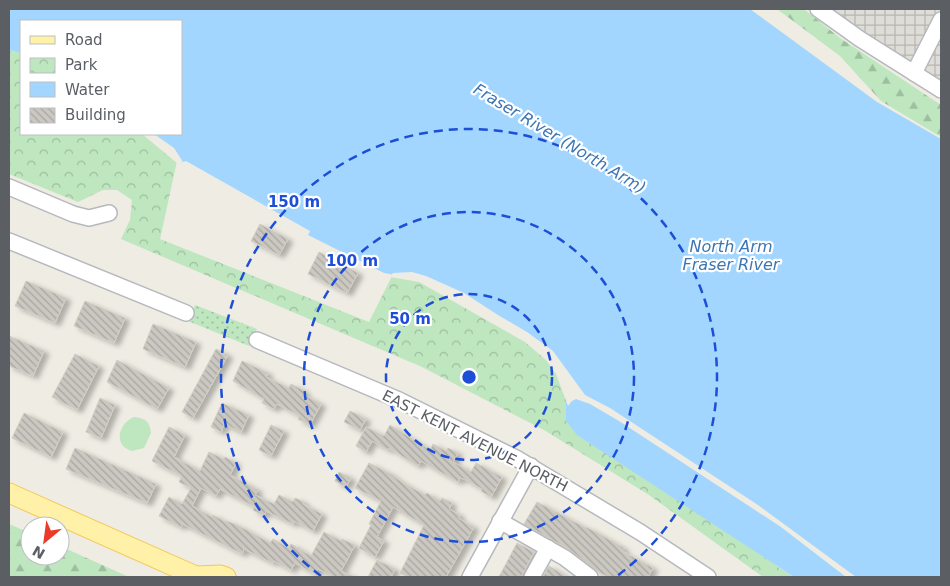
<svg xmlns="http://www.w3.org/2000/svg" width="950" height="586" font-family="'DejaVu Sans',sans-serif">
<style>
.industrial{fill:url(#industrial-grid)}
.grass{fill:url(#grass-dots)}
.forest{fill:url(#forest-firs)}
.park{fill:url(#park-crowns)}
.garden{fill:#bee6bf}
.water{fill:#a2d6ff}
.pier{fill:#eeece3}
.building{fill:url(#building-back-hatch);stroke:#d3cdc1;filter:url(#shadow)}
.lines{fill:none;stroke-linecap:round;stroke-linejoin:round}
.minor-casing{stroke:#b5b9bd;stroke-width:18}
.major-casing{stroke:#f4c856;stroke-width:21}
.minor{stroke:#fff;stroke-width:15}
.major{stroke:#fff1a7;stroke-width:19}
.ring{fill:none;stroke:#1d4ed8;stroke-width:2.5;stroke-dasharray:9 6}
.labels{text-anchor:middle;stroke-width:4.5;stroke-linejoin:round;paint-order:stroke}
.street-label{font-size:15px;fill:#5b5f64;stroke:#fff}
.water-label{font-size:16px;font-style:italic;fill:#3d76b3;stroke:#fff}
.centre{fill:#1d4ed8;stroke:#fff;stroke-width:2.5}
.ring-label{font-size:15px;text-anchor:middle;font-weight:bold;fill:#1d4ed8;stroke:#fff;stroke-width:4.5;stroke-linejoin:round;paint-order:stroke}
</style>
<defs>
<pattern id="industrial-grid" width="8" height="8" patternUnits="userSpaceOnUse" patternTransform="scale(1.25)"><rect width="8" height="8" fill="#dfddd7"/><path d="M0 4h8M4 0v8" fill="none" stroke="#b8b6b2"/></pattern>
<pattern id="grass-dots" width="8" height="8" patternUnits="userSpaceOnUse" patternTransform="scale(1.25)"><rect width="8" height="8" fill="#bee6bf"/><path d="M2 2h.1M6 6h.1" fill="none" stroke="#9dbe9f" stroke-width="1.8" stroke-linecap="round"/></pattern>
<pattern id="forest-firs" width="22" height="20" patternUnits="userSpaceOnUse" patternTransform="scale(1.25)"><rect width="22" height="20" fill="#bee6bf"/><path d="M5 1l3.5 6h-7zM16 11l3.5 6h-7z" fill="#9dbe9f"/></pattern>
<pattern id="park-crowns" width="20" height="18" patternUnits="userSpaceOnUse" patternTransform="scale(1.25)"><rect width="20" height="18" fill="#bee6bf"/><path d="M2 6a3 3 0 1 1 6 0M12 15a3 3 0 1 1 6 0" fill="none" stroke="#9dbe9f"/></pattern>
<pattern id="building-back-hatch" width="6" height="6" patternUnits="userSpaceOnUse" patternTransform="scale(1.25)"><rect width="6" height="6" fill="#cbc8c2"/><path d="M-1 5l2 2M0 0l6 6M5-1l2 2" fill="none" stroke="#a8a6a1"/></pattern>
<filter id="shadow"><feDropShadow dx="5" dy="3" stdDeviation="2.5" flood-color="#0004"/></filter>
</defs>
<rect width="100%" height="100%" fill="#eeece3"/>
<path class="industrial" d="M818,9H941V90Z"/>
<path class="grass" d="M195,305L257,329L249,346L188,321Z"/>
<g class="forest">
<path d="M777,9H804L840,38L941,105V137L881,101L840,56Z"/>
<path d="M9,524L30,533V556H60V546L129,577H46L44,576L37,577H9Z"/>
</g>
<path class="park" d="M9,50L21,53V134H145L177,161L160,239L369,322L392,276L418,279L525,341L548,358L778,567L794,577H763L649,495L544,430L422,367L121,239L130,220L132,200L117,190H103L78,202L9,174Z"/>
<path class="garden" d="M134,417C145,418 150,422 151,433L144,448L132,451C112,445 119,423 134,417Z"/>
<path class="water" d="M9,9H750L877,102L941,139V577H794L577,435L566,421V391L548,358L525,341L418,279L384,273L308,235L310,231L186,161L180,163L145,134H181V21H21V53L9,50Z"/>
<g class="pier">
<path d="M142,134H154L174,148L183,162L178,164Z"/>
<path d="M412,272L426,276L464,293L498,315L527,332L553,351L585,395L610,408L758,505L856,577H846L781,527L619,421L590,404L576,399L572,401L568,406L556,374L546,360L525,342L419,282L390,277L393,273Z"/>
</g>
<g class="building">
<path d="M260,224L288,239L279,255L251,241Z"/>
<path d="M319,252L358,273L347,293L308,274Z"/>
<path d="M26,281L66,298L55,323L15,306Z"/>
<path d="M85,301L125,318L114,343L74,326Z"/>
<path d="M153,324L196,342L185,367L143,349Z"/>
<path d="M9,336L44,351L33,376L9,366Z"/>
<path d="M216,349L228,355L193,418L182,412Z"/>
<path d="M75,354L99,366L77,410L52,397Z"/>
<path d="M117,360L169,388L157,409L107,382Z"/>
<path d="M242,361L268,373L266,377L289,388L291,384L305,391L303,394L321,404L310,425L298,419L300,416L277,404L274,409L262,403L264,399L233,381Z"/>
<path d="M100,398L115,405L101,438L86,432Z"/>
<path d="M222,403L249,415L241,432L224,424L221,432L211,427Z"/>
<path d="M350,411L366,419L360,430L344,422Z"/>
<path d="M24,413L63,432L51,457L12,438Z"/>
<path d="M271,425L284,431L271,456L259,450Z"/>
<path d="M390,425L430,450L433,444L446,451L448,448L458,453L453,462L471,472L476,463L502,477L491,497L481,491L482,489L464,479L460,478L458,482L421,461L418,466L389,448L388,450L372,441L366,452L356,446L366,427L384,436Z"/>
<path d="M169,427L185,435L174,457L200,471L209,452L224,459L225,457L236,463L230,475L258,490L255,495L274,504L279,495L293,502L295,498L304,502L303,504L322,514L313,531L294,521L293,524L266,511L264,516L253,510L255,507L220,489L216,496L201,488L192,506L212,517L213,515L226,522L227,521L241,527L270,543L273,539L289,548L291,544L311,556L324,532L341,541L342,539L355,545L341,571L354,577H335L318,569L315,574L295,563L291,570L274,561L273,563L244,549L242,554L183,524L181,527L159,516L169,497L182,504L191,488L179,482L182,476L152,461Z"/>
<path d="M75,448L156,484L147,503L66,469Z"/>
<path d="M369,463L393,475V476L405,484L425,495L427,493L440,501L442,498L452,503L449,509L460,515L458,518L474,527L446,577H408L400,573L424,525L393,507L377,537L384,541L375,557L359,548L371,525L369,524L381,501L355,488Z"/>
<path d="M339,472L351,478L346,487L335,481Z"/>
<path d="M537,502L586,528V527L601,535L624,548L622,551L653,568L648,577H608L597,571L570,550L524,524Z"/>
<path d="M517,543L534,552L521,577H499Z"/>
<path d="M377,560L395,569L391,577H368Z"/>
<path d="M549,566L567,577H543Z"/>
</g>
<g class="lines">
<g class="minor-casing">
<g id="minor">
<path d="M818,9L860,39L941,90"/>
<path d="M914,73L941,20"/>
<path d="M9,187L73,214L89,218L109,213"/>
<path d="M9,241L186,313"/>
<path d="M257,340L399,400L516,458L640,532L708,577"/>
<path d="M500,521L565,558L590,577"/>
<path d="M470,577L531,466"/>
<path d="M532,577L548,548"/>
</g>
</g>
<g class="major-casing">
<g id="major">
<path d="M9,493L198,577"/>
<path d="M197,576L220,575L226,577"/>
</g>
</g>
<use href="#minor" class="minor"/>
<use href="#major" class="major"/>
</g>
<g class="ring">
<circle cx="469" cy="377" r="83"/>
<circle cx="469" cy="377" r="165"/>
<path d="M321 576A248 248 0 1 1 617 576"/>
</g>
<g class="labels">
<g class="street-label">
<text transform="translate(475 441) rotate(27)" y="5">EAST KENT AVENUE NORTH</text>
</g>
<g class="water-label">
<text transform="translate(560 138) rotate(31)" y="6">Fraser River (North Arm)</text>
<text x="731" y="252">North Arm<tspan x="731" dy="18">Fraser River</tspan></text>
</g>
</g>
<circle cx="469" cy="377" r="8" class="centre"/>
<g class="ring-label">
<text x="294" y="207">150 m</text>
<text x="352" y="266">100 m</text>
<text x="410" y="324">50 m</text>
</g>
<rect width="950" height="586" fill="none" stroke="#5b5f64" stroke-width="20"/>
<rect x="20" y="20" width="162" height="115" fill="#ffffff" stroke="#bdbfc1"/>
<rect x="30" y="36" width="25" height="8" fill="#fff1a7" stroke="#bdbfc1"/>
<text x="65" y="45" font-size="15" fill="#5b5f64">Road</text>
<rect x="30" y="58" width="25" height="15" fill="url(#park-crowns)" stroke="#bdbfc1"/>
<text x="65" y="70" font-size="15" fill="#5b5f64">Park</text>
<rect x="30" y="82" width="25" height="15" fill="#a2d6ff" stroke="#bdbfc1"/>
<text x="65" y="95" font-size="15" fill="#5b5f64">Water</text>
<rect x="30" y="108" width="25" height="15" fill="url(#building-back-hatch)" stroke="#bdbfc1"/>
<text x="65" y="120" font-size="15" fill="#5b5f64">Building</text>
<g transform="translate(45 541) rotate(209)"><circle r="24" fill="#ffffff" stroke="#bdbfc1"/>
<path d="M0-4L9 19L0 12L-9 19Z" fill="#ec3a2a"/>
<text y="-8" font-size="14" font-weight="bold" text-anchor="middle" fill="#5b5f64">N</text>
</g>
</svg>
